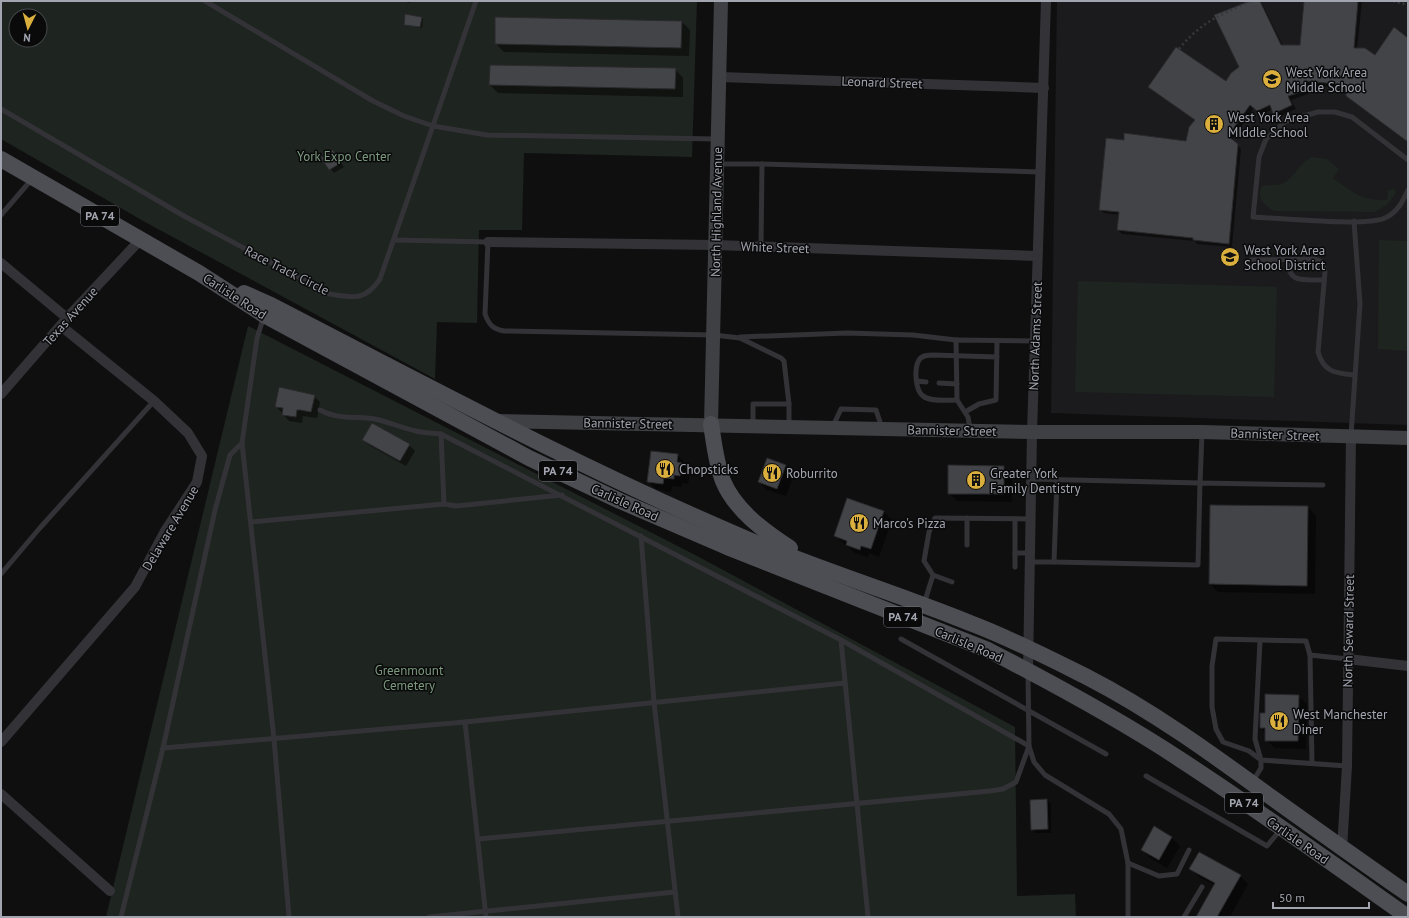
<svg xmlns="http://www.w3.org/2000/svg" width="1409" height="918" font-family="'PT Sans',sans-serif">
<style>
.built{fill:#1b1b1d}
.green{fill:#1e241f;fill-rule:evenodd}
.shadow{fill:#0007}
.building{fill:#434448;stroke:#2a292c}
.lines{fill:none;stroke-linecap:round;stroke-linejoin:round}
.path{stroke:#37383c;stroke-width:2.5;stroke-dasharray:2 3;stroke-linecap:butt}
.lane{stroke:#333337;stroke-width:5}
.street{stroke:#333337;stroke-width:10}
.secondary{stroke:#3f4044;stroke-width:14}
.primary{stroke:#4d4e53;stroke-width:16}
.labels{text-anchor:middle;stroke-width:3;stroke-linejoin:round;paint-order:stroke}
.shield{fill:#0a0a0b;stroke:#74767e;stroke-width:1}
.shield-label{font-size:12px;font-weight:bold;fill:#a2a5af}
.poi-label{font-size:13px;fill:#a2a5af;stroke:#0a0a0b;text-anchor:start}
.street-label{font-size:13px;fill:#a2a5af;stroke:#0a0a0b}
.park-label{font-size:13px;fill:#7b997e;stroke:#0a0a0b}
</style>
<rect width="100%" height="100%" fill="#0f0f10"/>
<path class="built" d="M1057,1H1408V425L1051,413Z"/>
<g class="green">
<path d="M1,1H697L692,157L524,153L522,230H479L477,323L437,322L435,379L145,222L1,139ZM16,16H40V40H16Z"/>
<path d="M1312,157L1327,159L1339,169L1333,178C1352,192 1363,201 1387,200L1388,190L1395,189L1396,193L1387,205L1375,212L1274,211C1264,206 1256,197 1262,186C1271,184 1279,187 1287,181C1298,173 1297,165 1312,157Z"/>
<path d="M1379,240L1408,241V351L1378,349Z"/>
<path d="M1078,281L1277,287L1274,397L1075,392Z"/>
<path d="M248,326L699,557L1015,727L1017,896L1075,894L1076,917H106Z"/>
</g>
<g class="shadow">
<path d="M406,1H415L408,3Z"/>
<path d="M1252,1L1262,3L1283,46H1301L1305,1H1362L1357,49L1375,57L1408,39V142L1351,100L1347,96V88L1310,85L1308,94L1291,100L1296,109L1278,117L1273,109L1262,114L1254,108L1232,140L1241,149L1232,247L1197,244L1195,241L1122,234L1118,230L1120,215L1104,213L1100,210L1187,142L1196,120L1149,87L1226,83L1241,67Z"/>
<path d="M421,18L423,19L422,28L405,24Z"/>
<path d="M496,18L682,22L690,30L689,56L504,52L496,44Z"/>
<path d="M675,69L683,78V97L498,93L490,85Z"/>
<path d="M332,151L344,167L334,173L322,158Z"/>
<path d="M314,396L320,402L317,418L303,416L302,423L289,421L276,406Z"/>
<path d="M363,440L409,445L415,451L406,466L369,445Z"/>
<path d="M677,455L685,463V467L690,472L688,484L682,483V487L672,486L671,492L656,489L648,481Z"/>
<path d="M786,466L794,474L786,496L767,490L759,482Z"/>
<path d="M949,466L1004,467L1012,476V502L957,501L949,493Z"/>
<path d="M848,499L884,512L892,520L879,557L869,553L868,557L855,553L835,536Z"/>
<path d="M1211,506L1308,507L1316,516L1315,594L1218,592L1210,584Z"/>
<path d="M1298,696L1307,704L1306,749L1275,748L1266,740V734L1261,728V714H1266Z"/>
<path d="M1047,800L1051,804V833H1035L1032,829Z"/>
<path d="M1155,828L1172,838L1180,846L1167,868L1150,858L1142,850Z"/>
<path d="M1191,869L1240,876L1248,884L1230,917H1197L1215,885L1199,877Z"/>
</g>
<g class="building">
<path d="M1250,1H1260L1281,45H1300L1304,1H1358L1354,48H1365L1375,55L1394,27L1408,38V142L1346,96V85L1306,81L1305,91L1288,96L1292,105L1273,114L1270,105L1257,111L1250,105L1228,136L1238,144L1229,244L1193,240V238L1117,230L1119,212L1099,210L1106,138L1124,140V133L1186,141L1189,127L1195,120L1148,87L1176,47L1226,81L1231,73L1239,67L1214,15Z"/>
<path d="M405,14L422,17L420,27L404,25Z"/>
<path d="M495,17L682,21L681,48L495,44Z"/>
<path d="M490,65L676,68L675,89L489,85Z"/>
<path d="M333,150L341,163L329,170L321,158Z"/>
<path d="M279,387L315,395L311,412L300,410H297L296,417L282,415L283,408L275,407Z"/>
<path d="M372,423L410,444L400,461L362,440Z"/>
<path d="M651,451L678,454L677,462L682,463L680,476L674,475V479L664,478L663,484L647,482Z"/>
<path d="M767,458L786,465L777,489L758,482Z"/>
<path d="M948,465L1004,466V494H948Z"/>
<path d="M847,498L884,511L871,549L861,546L860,550L846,545L847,541L834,536Z"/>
<path d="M1210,505L1308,506L1307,586L1209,584Z"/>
<path d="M1265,694L1299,695L1298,741H1265V728H1260V713H1265Z"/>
<path d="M1047,799L1048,829L1031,830L1030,800Z"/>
<path d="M1154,826L1172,837L1159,860L1141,850Z"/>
<path d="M1199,852L1241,875L1217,917H1196L1215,883L1189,869Z"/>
</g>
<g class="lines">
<g class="path">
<path d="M1393,1L1408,5"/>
<path d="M1179,49C1201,22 1220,15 1251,1"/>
</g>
<g class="lane">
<path d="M205,1L373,101L404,116L433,126L487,135L716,139"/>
<path d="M1,109L184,216L330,294C354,298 365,301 380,279L476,1"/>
<path d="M1408,160L1352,117L1335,112H1318L1286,121L1266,139L1259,157L1253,217C1280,218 1365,227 1385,218C1397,213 1403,201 1408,190"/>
<path d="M718,164H762L1040,172"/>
<path d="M1,215L32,179"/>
<path d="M394,240L488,242L485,314C489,325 493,329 504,331L714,335L740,338L781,358L784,361L789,404"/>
<path d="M761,246L762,164"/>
<path d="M1288,259C1287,285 1305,279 1324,280"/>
<path d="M1251,260L1315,259L1322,262L1325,272L1318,352C1324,373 1336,373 1355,375"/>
<path d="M264,316L257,338L242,443L274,739L289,917"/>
<path d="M740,337L847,333L913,335L956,340"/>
<path d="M917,381L926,382"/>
<path d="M939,383L957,384"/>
<path d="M957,400C947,400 930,402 923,396C915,390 914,368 919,360C922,355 928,355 933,355L997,357"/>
<path d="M320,410C338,420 356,416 375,419C389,422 402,428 416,431C424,433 433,433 441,434"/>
<path d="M965,412L979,404L996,400L997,341"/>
<path d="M753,425V404H789V425"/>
<path d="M833,426L841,409L876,410L882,428"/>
<path d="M970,429L968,417L957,400L956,340L1035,341"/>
<path d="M1351,435L1360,304L1354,221"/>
<path d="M1031,479L1200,483L1202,433"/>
<path d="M444,504L456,506L562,495"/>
<path d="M251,522L444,504L441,434L841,640L868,917"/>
<path d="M641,536L654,702L678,917"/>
<path d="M967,545V518"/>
<path d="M1015,553H1030"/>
<path d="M1030,562H1054L1057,479"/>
<path d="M1054,562L1198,565L1200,483L1323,485"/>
<path d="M1015,567V519"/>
<path d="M1,574L39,529L154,401"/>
<path d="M933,575L924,561L929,532L935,518L1031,519"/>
<path d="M924,604L933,575L952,582"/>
<path d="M901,639L1106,754"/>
<path d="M1310,655L1312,762"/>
<path d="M1028,674L1029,746L1034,762L1045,775L1109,814L1121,829L1128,863V917"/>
<path d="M465,722L845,683"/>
<path d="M163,748L465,722L486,917"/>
<path d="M1347,766L1261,760L1249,751L1223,742L1216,729L1212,707V666L1216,639L1306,641L1310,655L1348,659"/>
<path d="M1146,776L1267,846L1281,829"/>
<path d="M1253,781L1261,768V760L1255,739L1260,641"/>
<path d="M478,839L990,791L1003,789L1016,782L1029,746L841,640"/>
<path d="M1128,863L1159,876L1177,874L1189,850"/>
<path d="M121,917L163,748L215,510L230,455L242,443"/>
<path d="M429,917L675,892"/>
<path d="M1184,917L1202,887"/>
</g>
<g class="street">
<path d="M720,77L1044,88"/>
<path d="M488,242L716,245L1037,256"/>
<path d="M1,263L67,318"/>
<path d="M1,394L67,318L140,240"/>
<path d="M1348,659L1408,666"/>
<path d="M1028,671L1032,432L1046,1"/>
<path d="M1,742L135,587L165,531L197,482L202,456L188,433L154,401L61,326"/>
<path d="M1,794L110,891"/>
<path d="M1342,849L1347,766L1351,436"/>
</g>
<g class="secondary">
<path d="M495,421L1032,432H1202L1408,438"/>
<path d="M711,424L721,1"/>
</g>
<g class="primary">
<path d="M1,159L199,273L264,315L529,458L620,501L727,547L988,650C1054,684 1119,719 1181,760C1258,810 1333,864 1408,917"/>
<path d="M244,293L271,305C428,386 584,470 747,539C820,570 896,593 970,623C1010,638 1049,658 1087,677C1153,711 1212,754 1271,797C1317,830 1362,862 1408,894"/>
<path d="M711,424C714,443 716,463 723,481C735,510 765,532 790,548"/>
</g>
</g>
<defs>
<g id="school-disc" transform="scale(1)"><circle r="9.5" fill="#daaf3d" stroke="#0a0a0b"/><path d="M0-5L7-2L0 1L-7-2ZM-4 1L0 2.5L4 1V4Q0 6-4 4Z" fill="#111"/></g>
<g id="building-disc" transform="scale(1)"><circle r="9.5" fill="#daaf3d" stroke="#0a0a0b"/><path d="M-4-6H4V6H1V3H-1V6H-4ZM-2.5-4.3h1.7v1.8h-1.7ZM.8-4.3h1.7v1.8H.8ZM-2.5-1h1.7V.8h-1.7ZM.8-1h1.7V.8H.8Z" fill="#111"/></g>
<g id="restaurant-disc" transform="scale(1)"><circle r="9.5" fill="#daaf3d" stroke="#0a0a0b"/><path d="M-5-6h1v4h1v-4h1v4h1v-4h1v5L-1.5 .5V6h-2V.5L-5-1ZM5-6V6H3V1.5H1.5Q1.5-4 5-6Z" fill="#111"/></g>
</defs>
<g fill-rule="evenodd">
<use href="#school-disc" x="1272" y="79"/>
<use href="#building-disc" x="1214" y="124"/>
<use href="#school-disc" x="1230" y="257"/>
<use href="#restaurant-disc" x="665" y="469"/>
<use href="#restaurant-disc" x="772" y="473"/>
<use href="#building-disc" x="976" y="480"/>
<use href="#restaurant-disc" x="859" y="523"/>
<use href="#restaurant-disc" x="1279" y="721"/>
</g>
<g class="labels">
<g class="shield">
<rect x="81" y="206" width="38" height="20" rx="3"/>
<rect x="539" y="461" width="38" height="20" rx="3"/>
<rect x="884" y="607" width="38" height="20" rx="3"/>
<rect x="1225" y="793" width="38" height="20" rx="3"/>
</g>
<g class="shield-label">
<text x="100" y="220">PA 74</text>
<text x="558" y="475">PA 74</text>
<text x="903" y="621">PA 74</text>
<text x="1244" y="807">PA 74</text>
</g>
<g class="poi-label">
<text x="1286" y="77">West York Area<tspan x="1286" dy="15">Middle School</tspan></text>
<text x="1228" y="122">West York Area<tspan x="1228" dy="15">MIddle School</tspan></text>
<text x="1244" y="255">West York Area<tspan x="1244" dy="15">School District</tspan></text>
<text x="679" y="474">Chopsticks</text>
<text x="786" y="478">Roburrito</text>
<text x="990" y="478">Greater York<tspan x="990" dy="15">Family Dentistry</tspan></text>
<text x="873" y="528">Marco's Pizza</text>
<text x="1293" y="719">West Manchester<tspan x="1293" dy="15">Diner</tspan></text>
</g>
<g class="street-label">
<text transform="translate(882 82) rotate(2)" y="5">Leonard Street</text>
<text transform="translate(716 212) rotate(-89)" y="5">North Highland Avenue</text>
<text transform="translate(775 247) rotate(2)" y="5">White Street</text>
<text transform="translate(287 270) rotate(27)" y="5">Race Track Circle</text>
<text transform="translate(235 296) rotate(33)" y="5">Carlisle Road</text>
<text transform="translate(70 316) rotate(-48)" y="5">Texas Avenue</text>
<text transform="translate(1035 336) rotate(-88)" y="5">North Adams Street</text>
<text transform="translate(628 423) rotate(1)" y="5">Bannister Street</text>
<text transform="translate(952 430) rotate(1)" y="5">Bannister Street</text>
<text transform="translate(1275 434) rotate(2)" y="5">Bannister Street</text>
<text transform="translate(625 502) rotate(24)" y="5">Carlisle Road</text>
<text transform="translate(170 528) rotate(-59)" y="5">Delaware Avenue</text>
<text transform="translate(1348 631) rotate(-89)" y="5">North Seward Street</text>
<text transform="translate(969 644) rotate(23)" y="5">Carlisle Road</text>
<text transform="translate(1298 840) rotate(35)" y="5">Carlisle Road</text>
</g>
<g class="park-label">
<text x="344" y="161">York Expo Center</text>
<text x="409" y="675">Greenmount<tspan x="409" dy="15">Cemetery</tspan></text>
</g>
</g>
<rect width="1409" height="918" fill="none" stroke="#a2a5af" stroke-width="4"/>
<g transform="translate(28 28) rotate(186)"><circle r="19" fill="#0a0a0b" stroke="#47484d"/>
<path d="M0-3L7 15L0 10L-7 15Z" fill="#daaf3d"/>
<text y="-6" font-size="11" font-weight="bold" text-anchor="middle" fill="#a2a5af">N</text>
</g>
<path d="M1273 902v6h96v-6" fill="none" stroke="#a2a5af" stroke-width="2"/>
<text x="1279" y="902" font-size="12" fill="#a2a5af" stroke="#0a0a0b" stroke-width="3" paint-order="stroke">50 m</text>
</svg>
